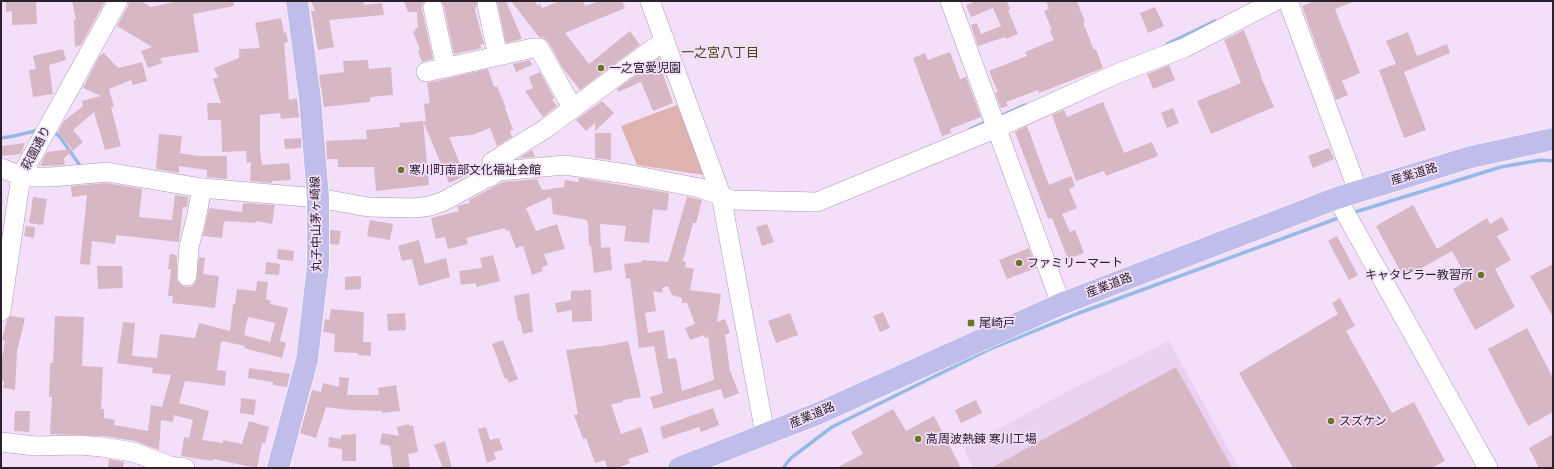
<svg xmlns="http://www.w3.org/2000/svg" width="1554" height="469" font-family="'Exo 2','Noto Sans JP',sans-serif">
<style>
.built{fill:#ead0f1}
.green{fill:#deb2af}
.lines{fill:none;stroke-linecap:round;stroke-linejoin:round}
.stream{stroke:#96bae6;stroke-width:3.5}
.building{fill:#d8b7c5;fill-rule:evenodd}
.minor-casing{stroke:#ac99b2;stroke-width:20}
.major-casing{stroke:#fff;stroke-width:23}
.minor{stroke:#fff;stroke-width:19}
.major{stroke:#c0bdeb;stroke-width:22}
.poi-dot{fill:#657624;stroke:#f3dffa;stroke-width:1.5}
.labels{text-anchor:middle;stroke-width:3.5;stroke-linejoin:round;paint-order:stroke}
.poi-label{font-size:12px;fill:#29212b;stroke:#f3dffa;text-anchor:start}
.street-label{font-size:12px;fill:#29212b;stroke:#f3dffa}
.neighbourhood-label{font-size:13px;fill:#3b470d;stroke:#f3dffa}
</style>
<rect width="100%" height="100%" fill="#f3dffa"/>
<path class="built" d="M1169,341L1239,468H973L964,448L1066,392Z"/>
<path class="green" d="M677,105L704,175L637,165L621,126Z"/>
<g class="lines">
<g class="stream">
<path d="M1167,44L1215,21"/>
<path d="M998,117L1025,105"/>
<path d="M970,129L988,121"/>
<path d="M53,131L60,137L81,167"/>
<path d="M1,138L14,136L39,130"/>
<path d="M1352,213L1501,167L1541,160L1553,161"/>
<path d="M783,468L791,458L832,427L990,349L1079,313L1341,217"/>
</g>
</g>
<g class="building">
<path d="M6,1H36L37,24L12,25V11L6,12Z"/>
<path d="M72,1H105L81,45L75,47L74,20H76Z"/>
<path d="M129,1H141L151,7L180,1H233L234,6L193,14L199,52L160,58L162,63L148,68L141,51L152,47L117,26L128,6Z"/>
<path d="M311,1H363L364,5L382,3L384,15L329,20L334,47L318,50L311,11H315Z"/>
<path d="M404,1H425L422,5V10L433,59L422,62L418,51L420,50L413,32L416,30L415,28H418L417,12H408Z"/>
<path d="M441,1H477L476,8L475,10L484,44L480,45L481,48L454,54L444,6Z"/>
<path d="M497,1H506L522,39L506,43Z"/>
<path d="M511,1H535L537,5L540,4L542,8L560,1H583L585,6L600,1H622L625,8L565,33L589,64L630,31L640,45L580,90L562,67L549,43L544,38L539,37Z"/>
<path d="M977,1H1009L1007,2L1010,9L1008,10L1018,34L1006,39L1005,37L978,46L971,25L977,23L981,34L1001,26L993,8L971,17L966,5Z"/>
<path d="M1046,1H1077L1085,22L1083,23L1094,50L1096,49L1103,68L1039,93L1038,90L1006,102L1008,106L1001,108L995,93L998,92L989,71L1027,56L1025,52L1054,40L1050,31L1052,30L1044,11L1049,9Z"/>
<path d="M1314,1H1353V2L1335,9L1360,73L1342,81L1348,95L1336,100L1302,6Z"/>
<path d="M1155,7L1164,26L1148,33L1140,13Z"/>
<path d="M281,18L284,33L286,32L288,42L284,43L289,100L297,98L299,117L281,119L280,113L260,115V151L262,165L289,163L291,180L272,181V183L250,181L251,162L247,163L246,151L222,152L221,120H208L207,103H221L213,79L218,77L214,68L239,58V49L260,48L255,23Z"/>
<path d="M1244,30L1261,75H1260L1274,107L1211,134L1197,101L1241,83L1224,40Z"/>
<path d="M1408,32L1417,56L1447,44L1450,53L1404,72L1426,130L1404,138L1379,70L1396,64L1386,41Z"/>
<path d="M63,49L66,60L49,65L53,94L33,97L29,70L36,69L33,56Z"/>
<path d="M950,52L960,79L966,77L981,117L950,129L951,133L942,136L913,58L925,53L928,60Z"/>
<path d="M104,53L118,68L142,62L147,81L133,85L131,80L109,89L114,107H111L121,146L105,150L94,112L73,130L83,142L64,158L65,165L41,166V163L47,152L72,149L58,132L64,121L83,106L82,101L101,96L83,88L99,57Z"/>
<path d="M659,58L662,67L661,68L673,103L653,111L641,82L618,92L617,89Z"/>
<path d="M368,60L369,69L391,67L393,95L370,97V102L324,107L319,75L344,72L343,61Z"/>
<path d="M530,60L532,65L516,72L513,64Z"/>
<path d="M1169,65L1175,80L1153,89L1147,74Z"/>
<path d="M488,69L494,87L497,86L506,108H505L513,130L510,131L512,137L497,146L490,128L472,135L449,137L465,176L449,183L423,121H426L424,104L430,103L427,83Z"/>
<path d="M540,72L554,98L552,100L557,106L543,117L525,91L533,88L529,77Z"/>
<path d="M602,101L614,113L595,131V123L586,131L576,120Z"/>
<path d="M1103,102L1124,153L1152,142L1158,156L1106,176L1104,171L1076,181L1052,115L1064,110L1067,117Z"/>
<path d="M1173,108L1179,123L1167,128L1161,113Z"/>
<path d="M423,121L429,185L376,191L374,167H338V159H327L326,141L367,139L366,130L400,127L399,123Z"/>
<path d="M1027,126L1049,185L1071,176L1075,186L1069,189L1077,208L1062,214L1070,232L1075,230L1084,253L1068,259L1052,218L1048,219L1015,132Z"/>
<path d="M595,133H611V160L595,158Z"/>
<path d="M159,134L182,136L180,153L198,156H227V179L207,177V170L179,166V173L156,169Z"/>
<path d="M301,138V148L285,149L284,139Z"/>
<path d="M25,143L21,154L1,156V146Z"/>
<path d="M1329,148L1334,159L1313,168L1308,156Z"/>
<path d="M532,150L535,157L519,158Z"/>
<path d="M579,178L669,193L667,211L653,209L649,243L624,241L626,226L600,224L601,248L610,247L612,270L594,273L591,246H589L588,223L587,222V220L553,214L551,197L526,208L536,231L557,224L565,249L544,254L548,265L542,267L543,271L532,275L523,246L516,248L509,230L506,231L505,228L466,238L468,244L448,249L445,237L436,239L431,218L459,211L457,206L470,203L469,200L503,182L537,179L542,190L564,187L565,180L578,182Z"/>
<path d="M107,183L142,189L139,217L172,220L175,195L188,197L187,207H183L179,242L116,235L115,244L92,241L90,265L80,264L87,195L72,197L71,186Z"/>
<path d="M33,197L47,199L43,225L29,223Z"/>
<path d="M687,197L702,200L696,223H693L683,261L686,262L685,267L694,269L690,290L721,294L717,322L725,319L730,333L725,335L730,371L739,393L724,399L721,389L654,409L650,397L663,393L654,346L639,348L630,278L626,279L624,264L642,262V260L668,262ZM668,286L672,295L682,298V303H687L695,324L685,328L690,340L704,335L705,338L708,337L714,380L682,391L676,358L668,359L664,330L648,333L645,313L656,311L653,291L663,293L662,288Z"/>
<path d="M243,203L275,205L272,224L256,221V223L226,221V222H224L222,238L203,236L209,208L242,212Z"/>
<path d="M1413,205L1437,249L1487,218L1490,224L1502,217L1509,230L1497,236L1511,260L1495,269L1515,307L1475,330L1453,289L1468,280L1452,251L1404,278L1376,226Z"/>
<path d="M370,220L393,224L390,240L367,236Z"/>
<path d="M767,224L774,242L762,246L756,227Z"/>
<path d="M26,226L35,227L34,238L24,236Z"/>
<path d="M330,230L341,231L339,245L330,244Z"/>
<path d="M1337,236L1358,275L1349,280L1328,241Z"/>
<path d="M419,240L425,264L446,258L450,277L419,286L412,259L402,261L398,246Z"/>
<path d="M1029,248L1036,268L1007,279L999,260Z"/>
<path d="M278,249L294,251L293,261L277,259Z"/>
<path d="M170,254L177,255V280L181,285L186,287L192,286L196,282L199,257L205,258L203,274L219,276L215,308L172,303L173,296H168L171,269H168Z"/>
<path d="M493,255L500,281L476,287V283L461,285L459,271L482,268L480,258Z"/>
<path d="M266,262L280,264L279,275L265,274Z"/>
<path d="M1553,264V317L1530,276Z"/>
<path d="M97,266H122L123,288L98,289Z"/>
<path d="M361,276V289L345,290V277Z"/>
<path d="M257,281L268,282L266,299L271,301L270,304L288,308L280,341L286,343L282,358L244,348L245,346L222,341V343L221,342L217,370L226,371L225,386L185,381L179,403L209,411L202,440L223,443V440L242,444L249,421L269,427L265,443H262L257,468L213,459V461L181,456L184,437L189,438L193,420L174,415L173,422L161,420L159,450L135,441L104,436L50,434L52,397H49L50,363H53L55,316L84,317L82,366L103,367L101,409H104V418L115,420L114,425L148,431L151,405L162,407L171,375L152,373L153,368L117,363L123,322L135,323L132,356L157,358L160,334L195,338L199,323L230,331L233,304H235L237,289L256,291ZM248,317L275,323L270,342L244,335Z"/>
<path d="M591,290L592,321L572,322V310L557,313L555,303L571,300V291Z"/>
<path d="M529,293L533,332L523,334L520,321H518L514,296Z"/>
<path d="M1340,298L1355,326L1346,331L1392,413L1414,402L1445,461L1431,468H1293L1239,373L1338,314L1332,303Z"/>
<path d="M331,309L364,312L363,342H371V356L358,355V353L334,352L335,334L323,332L325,319L329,320Z"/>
<path d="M883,312L890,328L880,332L873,316Z"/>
<path d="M405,313L406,330L388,331L387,314Z"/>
<path d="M790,313L798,335L776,343L768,321Z"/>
<path d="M11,316L25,318L17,351L15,390L3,388L4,382L1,381V363L5,341L2,340L7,319Z"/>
<path d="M1527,328L1553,378V412L1528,426L1488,349Z"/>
<path d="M503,340L518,379L509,383L507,378L505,379L492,344Z"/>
<path d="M628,341L641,397L623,400V402L611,404L621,434L641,427L649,452L628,459L630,463L617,468H607L605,460L595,463L586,438L583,439L574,415L578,414L566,350L597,346V347Z"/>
<path d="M1176,367L1232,468H991Z"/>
<path d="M249,368L290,374L287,387L273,385V382L248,378Z"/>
<path d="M339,377L349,378L347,395H379L378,388L396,385L400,411L382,413V411L349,410L326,407L316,438L300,433L312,390L321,392L323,383L339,387Z"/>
<path d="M241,398L256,400L254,415L240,413Z"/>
<path d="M976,400L982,413L961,423L955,410Z"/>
<path d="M713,408L719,425L701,432L699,427L663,439L660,427Z"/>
<path d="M893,409L906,431L934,416L961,468H836L863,454L851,432Z"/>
<path d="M15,411H30L29,432L14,431Z"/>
<path d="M409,424V426L413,425L418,452L408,454L410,468H393L390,446L380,444L382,433L399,436L397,427Z"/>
<path d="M486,427L490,440L499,438L503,450L494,452L496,459L487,463L478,429Z"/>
<path d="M356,434V461H342V449L328,447L329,437L341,439V435Z"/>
<path d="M1553,434V468H1539L1529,448Z"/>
<path d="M445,441L452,468H443L434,445Z"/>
<path d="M109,459L124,462L123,468H108Z"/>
</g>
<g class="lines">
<g class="minor-casing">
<g id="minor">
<path d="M650,1L721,195L765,434"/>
<path d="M950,1L1061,304"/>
<path d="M1288,1L1358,191"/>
<path d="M487,5L498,56"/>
<path d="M433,8L446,68"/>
<path d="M426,72L533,48H539L573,109"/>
<path d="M1,168L21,176L32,177H51L107,172L202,188L318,198L368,207L415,208L430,206L444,201L499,171L565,165L627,174L700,188L732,200L817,202L997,128L1121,72L1184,48L1275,1"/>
<path d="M490,177L492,162L545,129L665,40"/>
<path d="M1337,198L1488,468"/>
<path d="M187,276L189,247L196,219L202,188"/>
<path d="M1,311L21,176L118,1"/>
<path d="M1,442L35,446L80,445L102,447L133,452L170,466L185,468"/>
</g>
</g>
<g class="major-casing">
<g id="major">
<path d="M278,468L307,360L318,266V198L310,99L297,1"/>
<path d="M679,468L817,414L1061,304L1337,198L1471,157L1553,139"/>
</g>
</g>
<use href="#minor" class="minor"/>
<use href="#major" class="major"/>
</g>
<g class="poi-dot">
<circle cx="601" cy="68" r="4"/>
<circle cx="401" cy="170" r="4"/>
<circle cx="1019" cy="263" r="4"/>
<circle cx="1481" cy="275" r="4"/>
<rect x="967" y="319" width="8" height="8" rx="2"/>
<circle cx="1331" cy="421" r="4"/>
<circle cx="918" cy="439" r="4"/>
</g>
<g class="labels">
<g class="poi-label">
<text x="609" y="72">一之宮愛児園</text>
<text x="409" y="174">寒川町南部文化福祉会館</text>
<text x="1027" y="267">ファミリーマート</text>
<text x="1473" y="279" text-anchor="end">キャタピラー教習所</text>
<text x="979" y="327">尾崎戸</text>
<text x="1339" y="425">スズケン</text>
<text x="926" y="443">高周波熱錬 寒川工場</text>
</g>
<g class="street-label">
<text transform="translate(36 148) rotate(-62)" y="4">萩園通り</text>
<text transform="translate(1414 174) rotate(-17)" y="4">産業道路</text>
<text transform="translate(316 224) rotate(-91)" y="4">丸子中山茅ヶ崎線</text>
<text transform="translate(1109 285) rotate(-21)" y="4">産業道路</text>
<text transform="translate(812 415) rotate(-23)" y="4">産業道路</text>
</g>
<g class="neighbourhood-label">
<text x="720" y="57">一之宮八丁目</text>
</g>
</g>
<rect width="1554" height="469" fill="none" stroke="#29212b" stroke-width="4"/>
</svg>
